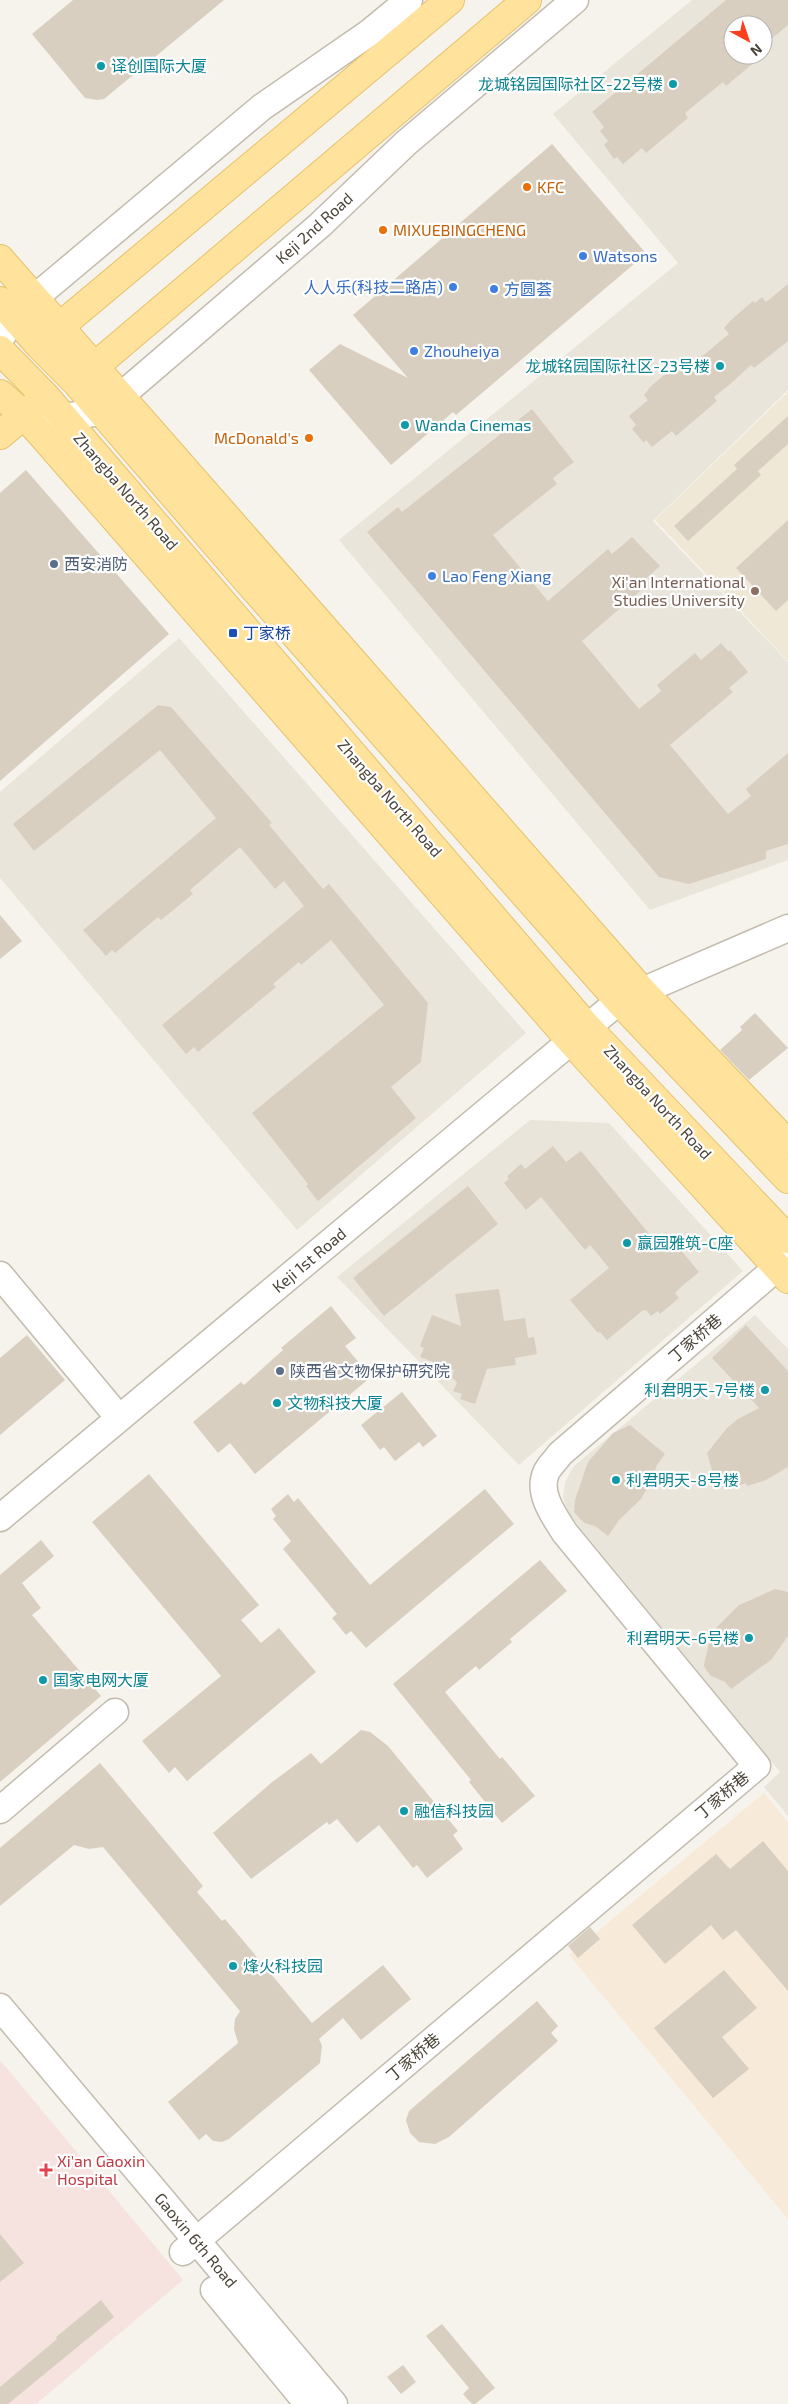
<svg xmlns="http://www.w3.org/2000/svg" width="788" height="2404" font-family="'Exo 2','Noto Sans SC',sans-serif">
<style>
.residential{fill:#eae5da;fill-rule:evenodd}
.commercial{fill:#f7ead8}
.education{fill:#efe8d6}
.medical{fill:#f6e3e0}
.building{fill:#d8cfc1}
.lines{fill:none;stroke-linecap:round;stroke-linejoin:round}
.minor-casing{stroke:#c2bbae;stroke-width:29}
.major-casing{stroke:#e6c16a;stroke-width:30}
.minor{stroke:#fff;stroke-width:26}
.major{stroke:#ffe39c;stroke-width:28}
.culture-dot{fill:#0f9aa8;stroke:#fff;stroke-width:2}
.food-dot{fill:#e8710a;stroke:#fff;stroke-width:2}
.shop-dot{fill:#3f7fe0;stroke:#fff;stroke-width:2}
.service-dot{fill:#5c6f8a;stroke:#fff;stroke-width:2}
.education-dot{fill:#8d6e63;stroke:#fff;stroke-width:2}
.transit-dot{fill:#1a4fb4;stroke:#fff;stroke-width:2}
.health-dot{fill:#e0444e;stroke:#fff;stroke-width:2}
.labels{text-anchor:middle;stroke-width:4.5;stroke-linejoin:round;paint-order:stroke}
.culture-label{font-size:16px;fill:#0d838f;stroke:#fff;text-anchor:start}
.food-label{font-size:16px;fill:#c56008;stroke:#fff;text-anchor:start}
.street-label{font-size:16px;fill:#4b4439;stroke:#fff}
.shop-label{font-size:16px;fill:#366cbe;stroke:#fff;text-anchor:start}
.service-label{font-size:16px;fill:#4e5e75;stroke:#fff;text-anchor:start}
.education-label{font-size:16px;fill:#785e54;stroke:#fff;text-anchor:end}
.transit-label{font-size:16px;fill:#164399;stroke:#fff;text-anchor:start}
.health-label{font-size:16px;fill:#be3a42;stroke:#fff;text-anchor:start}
</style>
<rect width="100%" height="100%" fill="#f6f3ec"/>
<g class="residential">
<path d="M692,0H788V390L653,521L788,662V860L650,910L339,540L678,263L553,114ZM733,25H763V55H733Z"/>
<path d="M179,638L526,1033L297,1230L0,878V792Z"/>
<path d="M530,1120L609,1123L743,1271L519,1465L337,1277Z"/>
<path d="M755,1315L788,1349V1816L764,1787L780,1772L568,1513L563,1497L565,1482L574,1466Z"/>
</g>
<path class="commercial" d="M764,1793L788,1822V2219L569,1955Z"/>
<path class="education" d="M788,392V661L655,520Z"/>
<path class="medical" d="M0,2060L183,2280L36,2404H0Z"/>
<g class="building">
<path d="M73,0H224L104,99L97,100L85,98L32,34Z"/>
<path d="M726,0H788V25L763,46V25H733V55H763L726,86L723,82L685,113L688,118L646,153L642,148L623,164L617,157L614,159L604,145L608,141L600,131L604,127L592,112Z"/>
<path d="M552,144L644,251L632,261L634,264L456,415L453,412L391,465L309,370L340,344L408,378L353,315Z"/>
<path d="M788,284V341L754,368L751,365L729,385L714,397L717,401L676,436L672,431L652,447L646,440L644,443L632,429L636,425L629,416L648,400L644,395L651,386L674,367L676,370L684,363L688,368L729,334L724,328L731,320L753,301L755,303L762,297L766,302Z"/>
<path d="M532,409L574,462L553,478L557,484L493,535L548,601L608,549L612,554L632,537L660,566L641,583L645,587L582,641L639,709L661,691L657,685L695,653L701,660L721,643L729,652L730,650L748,672L729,688L733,692L670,745L728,814L751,796L746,789L788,753V844L766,851V859L689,884L659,877L367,532L398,507L402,512Z"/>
<path d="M788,416V444L758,471L761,475L688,541L674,526L737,469L734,465Z"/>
<path d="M26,470L169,634L0,781V493Z"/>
<path d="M788,520V600L776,611L736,568Z"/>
<path d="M158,705L171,707L272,823L269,825L323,889L329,884L428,1003L421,1062L391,1087L416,1118L318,1201L306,1186L308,1184L252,1113L384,1005L331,940L301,965L299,962L273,984L276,987L198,1052L194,1047L186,1054L162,1025L304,906L284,881L275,889L240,847L190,890L193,894L161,920L158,917L115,953L112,950L106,956L83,930L216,818L160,750L34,851L13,824Z"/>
<path d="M0,915L22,941L0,959Z"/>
<path d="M755,1013L788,1048L749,1080L720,1050L742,1030L740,1027Z"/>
<path d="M553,1146L566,1162L581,1151L655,1241L666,1232L699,1272L681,1287L675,1293L679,1298L660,1314L658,1311L651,1316L646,1310L642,1311L607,1340L600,1332L598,1333L570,1300L609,1268L590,1245L585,1250L541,1197L526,1210L504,1183L509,1179L507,1176L521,1164L525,1169Z"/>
<path d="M468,1186L498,1224L384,1316L353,1278Z"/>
<path d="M499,1289L504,1321L525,1318L528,1338L534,1337L537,1354L515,1358L516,1365L487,1369L475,1404L460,1399L462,1394L453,1391L457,1383L452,1377L454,1370L420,1357L424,1348L420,1346L432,1315L461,1326L455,1294Z"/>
<path d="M331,1306L356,1338L345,1346L371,1377L255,1474L230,1443L218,1453L193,1422L241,1382L244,1385L283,1350L281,1348Z"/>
<path d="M746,1325L788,1371V1467L766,1480L747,1486L746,1483L728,1490L726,1484L721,1483L713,1474L707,1453L727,1428L738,1419L759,1408L712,1358Z"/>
<path d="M27,1335L65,1380L0,1435V1358Z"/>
<path d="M402,1392L437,1436L423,1447L419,1442L395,1461L384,1447L380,1450L361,1425Z"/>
<path d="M630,1425L665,1454L657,1465L651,1482L641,1499L619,1520L608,1536L595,1526L584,1523L576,1514L574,1512L575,1500L588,1462L613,1433Z"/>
<path d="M149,1474L259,1605L241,1620L261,1643L279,1628L316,1672L187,1781L175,1767L169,1773L142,1741L221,1676L92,1522Z"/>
<path d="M485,1489L514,1524L366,1648L351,1631L346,1635L332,1618L337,1614L283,1549L291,1541L273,1519L276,1516L271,1509L288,1494L294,1502L298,1498L370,1585Z"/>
<path d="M41,1540L54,1556L22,1583L41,1608L32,1615L101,1696L0,1782V1575Z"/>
<path d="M540,1560L567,1591L510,1639L512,1642L479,1670L476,1666L445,1692L500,1759L502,1757L535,1796L502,1823L469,1782L471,1780L393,1684Z"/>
<path d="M775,1589L788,1592V1636L771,1660L731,1689L725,1682L711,1676L706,1670L704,1665L709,1643L716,1628L739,1605Z"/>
<path d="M361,1730L370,1732L388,1746L458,1831L453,1835L463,1849L427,1878L417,1865L413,1868L379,1825L357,1843L337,1819L329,1825L327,1822L251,1879L213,1833L271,1783L311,1753L321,1764Z"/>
<path d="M100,1763L203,1886L197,1892L222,1921L225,1919L312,2023L383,1965L411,1999L361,2040L343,2018L319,2039L322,2046L320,2063L229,2139L222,2142L213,2141L206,2134L199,2140L168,2102L238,2043L234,2029L235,2019L240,2011L103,1847L89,1849L74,1845L0,1906V1848Z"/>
<path d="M763,1841L788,1871V1991L736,1930L723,1940L711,1925L665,1964L632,1925L716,1854L730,1869Z"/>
<path d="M590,1927L600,1939L578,1958L568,1946Z"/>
<path d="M724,1970L757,2008L722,2037L749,2069L713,2098L654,2028Z"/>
<path d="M537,2001L558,2026L551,2033L558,2041L449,2137L435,2144L419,2142L410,2133L406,2120L409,2111Z"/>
<path d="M0,2234L24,2263L0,2282Z"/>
<path d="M101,2300L114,2317L8,2404H0V2387L57,2339L56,2337Z"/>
<path d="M442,2324L495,2388L475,2404H472L463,2394L469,2388L426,2336Z"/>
<path d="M403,2365L416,2382L401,2394L387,2377Z"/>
</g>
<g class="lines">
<g class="minor-casing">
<g id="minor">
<path d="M0,340L13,316L262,107L369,33L409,0"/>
<path d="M48,429L63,417L102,412L320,225L406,143L575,0"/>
<path d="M0,1275L119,1418"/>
<path d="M0,1518L619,1001L788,928"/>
<path d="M0,1810L115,1712"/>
<path d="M0,2007L334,2404"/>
<path d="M183,2252L757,1766L565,1533C555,1517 537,1494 546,1473C548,1467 556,1460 560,1454L788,1258"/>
<path d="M214,2290L308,2404"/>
</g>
</g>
<g class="major-casing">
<g id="major">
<path d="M0,259L642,991L788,1144"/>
<path d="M0,301L39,345L76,382L251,585L619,1001L788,1179"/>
<path d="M46,338L450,0"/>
<path d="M0,350L46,397L587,1027L788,1239"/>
<path d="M81,378L527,0"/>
<path d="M0,394L24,415L42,435L571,1041L788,1279"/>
<path d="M0,435L37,404"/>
</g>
</g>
<use href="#minor" class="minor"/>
<use href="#major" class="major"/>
</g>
<g class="culture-dot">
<circle cx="101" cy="66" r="5"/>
<circle cx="673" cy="84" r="5"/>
<circle cx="720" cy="366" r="5"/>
<circle cx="405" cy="425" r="5"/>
<circle cx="627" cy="1243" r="5"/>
<circle cx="765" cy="1390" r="5"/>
<circle cx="277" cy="1403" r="5"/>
<circle cx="616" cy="1480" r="5"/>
<circle cx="749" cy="1638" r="5"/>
<circle cx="43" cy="1680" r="5"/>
<circle cx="404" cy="1811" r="5"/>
<circle cx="233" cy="1966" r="5"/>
</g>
<g class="food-dot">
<circle cx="527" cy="187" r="5"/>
<circle cx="383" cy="230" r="5"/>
<circle cx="309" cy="438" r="5"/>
</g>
<g class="shop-dot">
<circle cx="583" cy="256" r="5"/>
<circle cx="453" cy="287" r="5"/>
<circle cx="494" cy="289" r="5"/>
<circle cx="414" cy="351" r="5"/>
<circle cx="432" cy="576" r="5"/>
</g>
<g class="service-dot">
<circle cx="54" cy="564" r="5"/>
<circle cx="280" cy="1371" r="5"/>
</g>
<circle class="education-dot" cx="755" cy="591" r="5"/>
<rect class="transit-dot" x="228" y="628" width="10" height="10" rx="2.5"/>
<path class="health-dot" d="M43.5 2162.5h5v5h5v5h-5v5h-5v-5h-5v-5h5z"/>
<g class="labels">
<g class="culture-label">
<text x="111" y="72">译创国际大厦</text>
<text x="663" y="90" text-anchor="end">龙城铭园国际社区-22号楼</text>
<text x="710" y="372" text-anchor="end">龙城铭园国际社区-23号楼</text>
<text x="415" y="431">Wanda Cinemas</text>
<text x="637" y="1249">赢园雅筑-C座</text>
<text x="755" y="1396" text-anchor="end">利君明天-7号楼</text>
<text x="287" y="1409">文物科技大厦</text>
<text x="626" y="1486">利君明天-8号楼</text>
<text x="739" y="1644" text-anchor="end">利君明天-6号楼</text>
<text x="53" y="1686">国家电网大厦</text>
<text x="414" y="1817">融信科技园</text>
<text x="243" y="1972">烽火科技园</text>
</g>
<g class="food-label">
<text x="537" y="193">KFC</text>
<text x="393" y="236">MIXUEBINGCHENG</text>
<text x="299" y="444" text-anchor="end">McDonald's</text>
</g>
<g class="street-label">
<text transform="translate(314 228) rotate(-42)" y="6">Keji 2nd Road</text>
<text transform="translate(126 491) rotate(49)" y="6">Zhangba North Road</text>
<text transform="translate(390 798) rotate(49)" y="6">Zhangba North Road</text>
<text transform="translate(658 1102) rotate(47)" y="6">Zhangba North Road</text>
<text transform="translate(309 1260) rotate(-40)" y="6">Keji 1st Road</text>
<text transform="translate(695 1338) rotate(-41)" y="6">丁家桥巷</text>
<text transform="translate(722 1795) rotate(-40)" y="6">丁家桥巷</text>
<text transform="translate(413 2057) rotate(-40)" y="6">丁家桥巷</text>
<text transform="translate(196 2240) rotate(50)" y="6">Gaoxin 6th Road</text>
</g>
<g class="shop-label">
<text x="593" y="262">Watsons</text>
<text x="443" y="293" text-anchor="end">人人乐(科技二路店)</text>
<text x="504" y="295">方圆荟</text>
<text x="424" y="357">Zhouheiya</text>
<text x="442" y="582">Lao Feng Xiang</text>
</g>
<g class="service-label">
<text x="64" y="570">西安消防</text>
<text x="290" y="1377">陕西省文物保护研究院</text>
</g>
<g class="education-label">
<text x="745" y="588">Xi'an International<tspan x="745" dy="18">Studies University</tspan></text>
</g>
<g class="transit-label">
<text x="243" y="639">丁家桥</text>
</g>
<g class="health-label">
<text x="57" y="2167">Xi'an Gaoxin<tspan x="57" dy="18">Hospital</tspan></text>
</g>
</g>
<g transform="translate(748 40) rotate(140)"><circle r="24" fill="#ffffff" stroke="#b7b4b0"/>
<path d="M0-4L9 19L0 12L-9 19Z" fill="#fc3f1d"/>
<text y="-8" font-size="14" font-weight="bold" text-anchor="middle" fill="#4b4439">N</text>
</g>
</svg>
